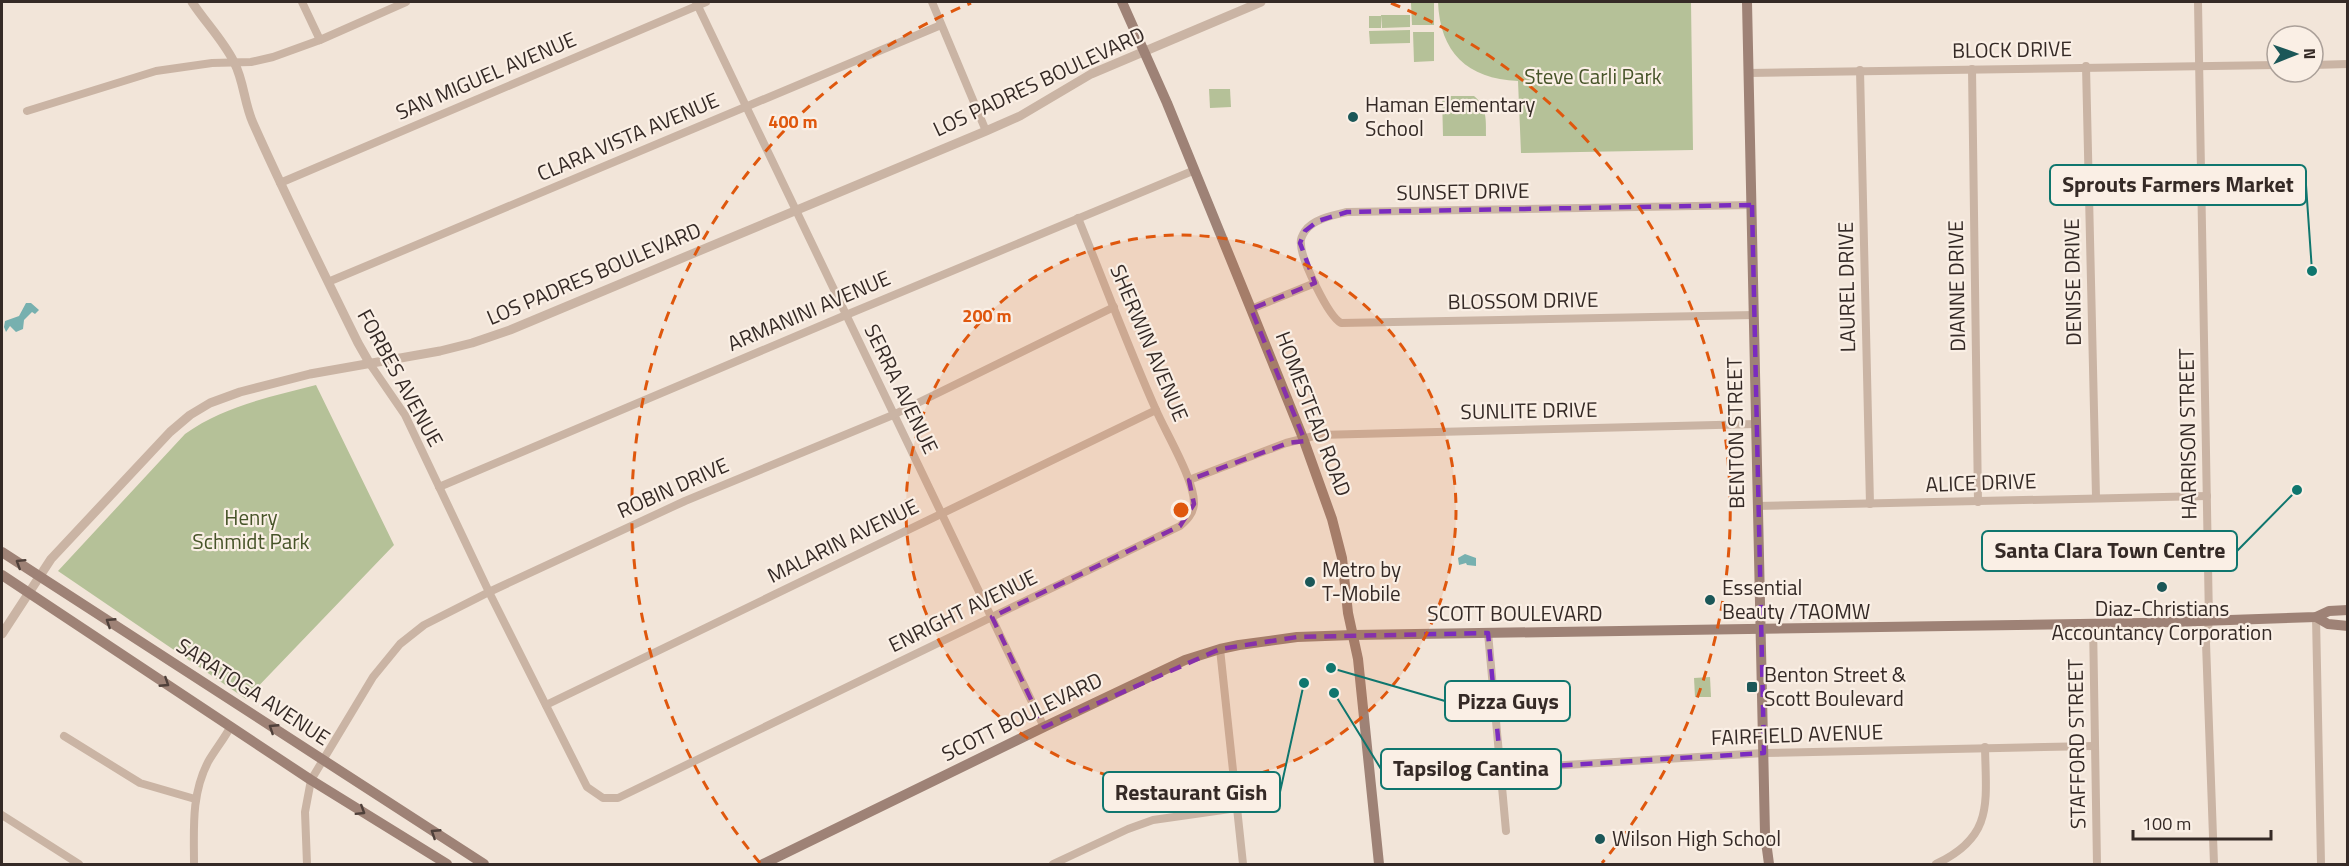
<svg xmlns="http://www.w3.org/2000/svg" width="2349" height="866" font-family="'Titillium Web',sans-serif">
<style>
.green{fill:#b5c198}
.water{fill:#77b0af}
.lines{fill:none;stroke-linecap:round;stroke-linejoin:round}
.minor{stroke:#cab4a4;stroke-width:8}
.tertiary{stroke:#cab4a4;stroke-width:9}
.secondary{stroke:#9e8276;stroke-width:10}
.oneway{stroke:#4f403a}
.marked{fill:none;stroke:#7b2cbf;stroke-width:4.5;stroke-dasharray:12 8;stroke-linejoin:round}
.ring{fill:none;stroke:#df570d;stroke-width:3;stroke-dasharray:10 8}
.poi-dot{fill:#1b5758;stroke:#faefe5;stroke-width:2}
.labels{text-anchor:middle;stroke-width:4.5;stroke-linejoin:round;paint-order:stroke}
.street-label{font-size:21px;fill:#352a26;stroke:#faefe5}
.park-label{font-size:21px;fill:#475429;stroke:#faefe5}
.poi-label{font-size:21px;fill:#352a26;stroke:#faefe5;text-anchor:start}
.centre{fill:#df570d;stroke:#faefe5;stroke-width:3}
.ring-label{font-size:18px;text-anchor:middle;font-weight:bold;fill:#df570d;stroke:#faefe5;stroke-width:4.5;stroke-linejoin:round;paint-order:stroke}
.leader{fill:none;stroke:#0f766e;stroke-width:2}
.callout-dot{fill:#0f766e;stroke:#faefe5;stroke-width:2}
.callout{fill:#faefe5;stroke:#0f766e;stroke-width:2}
.callout-label{font-size:22px;text-anchor:middle;font-weight:bold;fill:#352a26}
</style>
<rect width="100%" height="100%" fill="#f2e5d9"/>
<g class="green">
<path d="M1438,2H1691L1693,150L1521,153L1518,81C1467,79 1440,52 1438,2Z"/>
<path d="M1411,3H1434V25H1412Z"/>
<path d="M1381,15H1410V27L1382,28Z"/>
<rect x="1369" y="16" width="12" height="12"/>
<path d="M1410,30V43L1370,44L1369,31Z"/>
<path d="M1413,32H1434V61L1414,62Z"/>
<path d="M1209,89H1230L1231,107L1210,108Z"/>
<path d="M1442,96H1474C1487,107 1486,119 1486,136H1443Z"/>
<path d="M316,385L394,545L246,699L58,571L185,434C224,406 270,397 316,385Z"/>
<path d="M1710,677L1711,697H1695L1694,678Z"/>
</g>
<g class="water">
<path d="M26,303H31L39,310L35,314L32,312L24,320L23,329L16,332L10,326L6,332L4,327L5,321L19,316Z"/>
<path d="M1465,554L1476,558V566L1467,565L1466,563L1459,565L1458,558Z"/>
</g>
<g class="lines">
<g class="minor">
<path d="M302,2L320,40"/>
<path d="M696,2L1044,727"/>
<path d="M932,2L986,131"/>
<path d="M2198,2L2209,621L2206,643L2214,864"/>
<path d="M2313,65L2348,64"/>
<path d="M2086,66L2096,497"/>
<path d="M1972,69L1978,502"/>
<path d="M1860,70L1870,504"/>
<path d="M1748,73L2277,65"/>
<path d="M27,111L156,71L212,63L251,62L273,57L320,40L406,2"/>
<path d="M280,183L706,2"/>
<path d="M1752,205L1347,212C1334,215 1313,219 1305,231C1303,234 1300,240 1301,244C1301,259 1328,316 1341,323L1754,315"/>
<path d="M328,282L941,25"/>
<path d="M1251,309L1315,283"/>
<path d="M370,364L405,415L489,592L587,787L603,798H618L1180,526C1187,520 1193,514 1194,504C1195,481 1166,433 1156,410C1128,347 1104,282 1078,218"/>
<path d="M1189,480L1286,443L1318,435L1756,424"/>
<path d="M439,487L846,315L1195,170"/>
<path d="M1757,506L2207,496"/>
<path d="M2316,617L2321,864"/>
<path d="M2093,623L2097,864"/>
<path d="M1488,633L1506,831"/>
<path d="M1220,649L1243,864"/>
<path d="M546,705L1156,410"/>
<path d="M64,736L140,783L195,799"/>
<path d="M1501,769L1764,753L2094,746"/>
<path d="M2,815L79,864"/>
<path d="M194,864C194,829 191,795 208,762C215,750 224,739 231,726"/>
<path d="M307,864L305,812L311,780L373,677L400,644L424,625L489,592L685,501L893,415L1114,307"/>
<path d="M1053,864L1128,829L1153,820L1237,808"/>
<path d="M1936,864C1994,837 1986,803 1985,747"/>
</g>
<g class="tertiary">
<path d="M192,2C205,22 223,40 234,62C244,81 244,103 253,123C286,197 322,270 358,343L370,364"/>
<path d="M2,634L51,559L170,432L190,415L210,403L240,392L310,374L440,351L472,343L510,330L986,131L1020,116L1091,74L1261,2"/>
</g>
<g class="secondary">
<path d="M1122,2L1167,103L1251,309L1303,438L1332,519L1342,558L1348,613L1358,659L1379,864"/>
<path d="M1747,2L1765,834L1769,864"/>
<path d="M2,552L484,864"/>
<path d="M2,575L311,780L447,864"/>
<path d="M2316,617L2328,624L2348,626"/>
<path d="M763,864L1044,727L1185,660L1220,649L1239,645L1297,637L1353,635L2142,623L2316,617L2329,611L2348,610"/>
</g>
</g>
<defs><path id="oneway-chevron" d="M-2-3.5L2.5 0L-2 3.5" fill="none" stroke-width="1.6" stroke-linecap="round" stroke-linejoin="round" transform="scale(1.5)"/></defs>
<g class="oneway">
<use href="#oneway-chevron" transform="translate(20 563) rotate(-148)"/>
<use href="#oneway-chevron" transform="translate(110 622) rotate(-147)"/>
<use href="#oneway-chevron" transform="translate(165 683) rotate(33)"/>
<use href="#oneway-chevron" transform="translate(273 728) rotate(-147)"/>
<use href="#oneway-chevron" transform="translate(361 811) rotate(32)"/>
<use href="#oneway-chevron" transform="translate(435 833) rotate(-147)"/>
</g>
<path class="marked" d="M1752,205L1764,753L1501,769L1488,633L1297,637L1220,649L1044,727L992,617L1180,526L1194,504L1189,480L1288,443L1305,441L1251,309L1315,283L1300,243L1305,231L1318,221L1347,212Z"/>
<circle cx="1181" cy="510" r="275" fill="#df570d" fill-opacity=".12"/>
<g class="ring">
<circle cx="1181" cy="510" r="275"/>
<path d="M760 863A549 549 0 0 1 971 3M1391 3A549 549 0 0 1 1602 863"/>
</g>
<g class="poi-dot">
<circle cx="1353" cy="117" r="6"/>
<circle cx="1310" cy="582" r="6"/>
<circle cx="2162" cy="587" r="6"/>
<circle cx="1710" cy="600" r="6"/>
<rect x="1746" y="681" width="12" height="12" rx="3"/>
<circle cx="1600" cy="839" r="6"/>
</g>
<g class="labels">
<g class="street-label">
<text transform="translate(2012 50) rotate(-1)" y="7">BLOCK DRIVE</text>
<text transform="translate(486 76) rotate(-23)" y="7">SAN MIGUEL AVENUE</text>
<text transform="translate(1039 82) rotate(-25)" y="7">LOS PADRES BOULEVARD</text>
<text transform="translate(628 137) rotate(-23)" y="7">CLARA VISTA AVENUE</text>
<text transform="translate(1463 192) rotate(-1)" y="7">SUNSET DRIVE</text>
<text transform="translate(594 274) rotate(-23)" y="7">LOS PADRES BOULEVARD</text>
<text transform="translate(2073 282) rotate(-91)" y="7">DENISE DRIVE</text>
<text transform="translate(1957 286) rotate(-91)" y="7">DIANNE DRIVE</text>
<text transform="translate(1847 287) rotate(-91)" y="7">LAUREL DRIVE</text>
<text transform="translate(1523 301) rotate(-1)" y="7">BLOSSOM DRIVE</text>
<text transform="translate(809 311) rotate(-23)" y="7">ARMANINI AVENUE</text>
<text transform="translate(1149 343) rotate(67)" y="7">SHERWIN AVENUE</text>
<text transform="translate(400 378) rotate(61)" y="7">FORBES AVENUE</text>
<text transform="translate(901 389) rotate(64)" y="7">SERRA AVENUE</text>
<text transform="translate(1529 411) rotate(-1)" y="7">SUNLITE DRIVE</text>
<text transform="translate(1313 414) rotate(69)" y="7">HOMESTEAD ROAD</text>
<text transform="translate(1736 433) rotate(-91)" y="7">BENTON STREET</text>
<text transform="translate(2188 434) rotate(-91)" y="7">HARRISON STREET</text>
<text transform="translate(1981 483) rotate(-2)" y="7">ALICE DRIVE</text>
<text transform="translate(673 488) rotate(-24)" y="7">ROBIN DRIVE</text>
<text transform="translate(843 541) rotate(-26)" y="7">MALARIN AVENUE</text>
<text transform="translate(963 611) rotate(-26)" y="7">ENRIGHT AVENUE</text>
<text x="1515" y="621">SCOTT BOULEVARD</text>
<text transform="translate(253 692) rotate(33)" y="7">SARATOGA AVENUE</text>
<text transform="translate(1022 717) rotate(-26)" y="7">SCOTT BOULEVARD</text>
<text transform="translate(1797 735) rotate(-2)" y="7">FAIRFIELD AVENUE</text>
<text transform="translate(2077 744) rotate(-91)" y="7">STAFFORD STREET</text>
</g>
<g class="park-label">
<text x="1593" y="84">Steve Carli Park</text>
<text x="251" y="525">Henry<tspan x="251" dy="24">Schmidt Park</tspan></text>
</g>
<g class="poi-label">
<text x="1365" y="112">Haman Elementary<tspan x="1365" dy="24">School</tspan></text>
<text x="1322" y="577">Metro by<tspan x="1322" dy="24">T-Mobile</tspan></text>
<text x="1722" y="595">Essential<tspan x="1722" dy="24">Beauty /TAOMW</tspan></text>
<text x="2162" y="616" text-anchor="middle">Diaz-Christians<tspan x="2162" dy="24">Accountancy Corporation</tspan></text>
<text x="1764" y="682">Benton Street &amp;<tspan x="1764" dy="24">Scott Boulevard</tspan></text>
<text x="1612" y="846">Wilson High School</text>
</g>
</g>
<circle cx="1181" cy="510" r="9" class="centre"/>
<g class="ring-label">
<text x="793" y="128">400 m</text>
<text x="987" y="322">200 m</text>
</g>
<path class="leader" d="M2312 271L2306 185M2297 490L2237 551M1331 668L1445 701M1334 693L1381 769M1304 683L1280 792"/>
<g class="callout-dot">
<circle cx="2312" cy="271" r="6"/>
<circle cx="2297" cy="490" r="6"/>
<circle cx="1331" cy="668" r="6"/>
<circle cx="1334" cy="693" r="6"/>
<circle cx="1304" cy="683" r="6"/>
</g>
<g class="callout">
<rect x="2050" y="165" width="256" height="40" rx="6"/>
<rect x="1982" y="531" width="255" height="40" rx="6"/>
<rect x="1445" y="681" width="125" height="40" rx="6"/>
<rect x="1381" y="749" width="180" height="40" rx="6"/>
<rect x="1103" y="772" width="177" height="40" rx="6"/>
</g>
<g class="callout-label">
<text x="2178" y="192">Sprouts Farmers Market</text>
<text x="2110" y="558">Santa Clara Town Centre</text>
<text x="1508" y="709">Pizza Guys</text>
<text x="1471" y="776">Tapsilog Cantina</text>
<text x="1191" y="800">Restaurant Gish</text>
</g>
<rect width="2349" height="866" fill="none" stroke="#352a26" stroke-width="6"/>
<g transform="translate(2295 54) rotate(89)"><circle r="28" fill="#faefe5" stroke="#aba099" stroke-width="1.5"/>
<path d="M0-4.5L10 22L0 15L-10 22Z" fill="#1b5758"/>
<text y="-9" font-size="16" font-weight="bold" text-anchor="middle" fill="#352a26">N</text>
</g>
<path d="M2133 830v9h138v-9" fill="none" stroke="#352a26" stroke-width="3"/>
<text x="2142" y="830" font-size="18" fill="#352a26" stroke="#faefe5" stroke-width="4.5" paint-order="stroke">100 m</text>
</svg>
